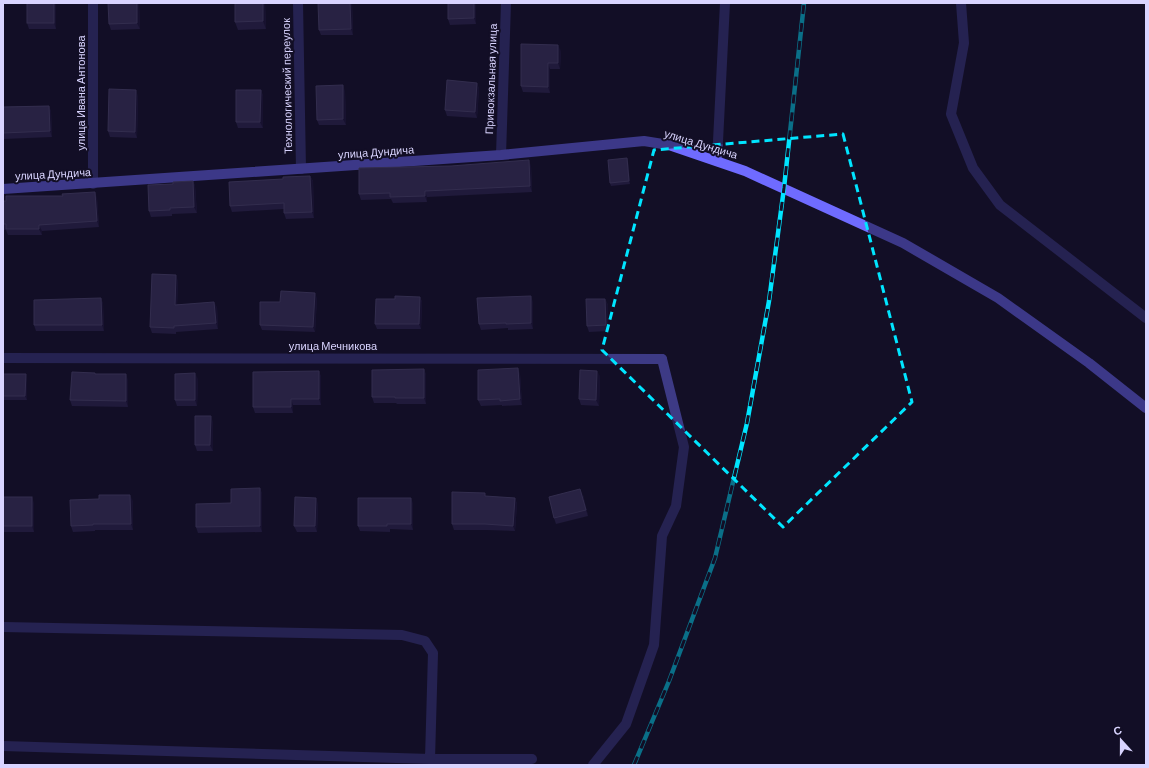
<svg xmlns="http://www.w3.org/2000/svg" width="1149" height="768" font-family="Barlow,sans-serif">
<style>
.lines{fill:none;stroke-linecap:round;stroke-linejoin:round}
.lane{stroke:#3d3a85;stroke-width:10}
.street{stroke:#3d3a85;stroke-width:10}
.secondary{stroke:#6f6bff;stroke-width:10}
.rail-casing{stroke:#00e5ff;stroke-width:4.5}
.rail{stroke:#130f26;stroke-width:3;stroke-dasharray:9;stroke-linecap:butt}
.wall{fill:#312854}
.shaded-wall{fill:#1d163a}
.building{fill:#433a66;stroke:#5a527e}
.marked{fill:none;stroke:#00e5ff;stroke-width:3;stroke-dasharray:8 5;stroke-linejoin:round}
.labels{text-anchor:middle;stroke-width:4;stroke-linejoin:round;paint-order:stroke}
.street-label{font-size:11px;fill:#d9d4ff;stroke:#130f26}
</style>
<rect width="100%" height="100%" fill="#130f26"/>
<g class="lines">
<g class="lane">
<path d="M717,161L725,3"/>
<path d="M430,759H532"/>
<path d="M593,765L626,724L654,645L662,536L676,506L684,447L662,359"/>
</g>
<g class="street">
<path d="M298,3L301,169"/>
<path d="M961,3L964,43L951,114L973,168L1000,205L1146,318"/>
<path d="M501,155L506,3"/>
<path d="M93,184V3"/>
<path d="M3,358L662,359"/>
<path d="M3,627L402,635L425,641L433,653L430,759L3,746"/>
</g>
<path class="secondary" d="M3,189L501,155L644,141L669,145L745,171L903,243L998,298L1089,363L1146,408"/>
<g class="rail-casing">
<path id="rail" d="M634,765L669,681L715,558L747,423L769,301L784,188L804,3"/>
</g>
<use href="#rail" class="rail"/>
</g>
<g class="wall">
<path d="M27,3H56V29H29L27,23Z"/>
<path d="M139,3L140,29L111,30L109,24Z"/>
<path d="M265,3L266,29L238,30L235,22Z"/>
<path d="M352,3L353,35H321L319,30Z"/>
<path d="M476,3V24L450,25L448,19Z"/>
<path d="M561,51L560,69H550V93L523,92L521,86Z"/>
<path d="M477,83L479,89L477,118L447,116L445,110Z"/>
<path d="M261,90L263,96V128H238L236,122Z"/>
<path d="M345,91L346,125H319L317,120Z"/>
<path d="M138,96L137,138L110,137L108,131Z"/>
<path d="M49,106L51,112L52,137L3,139V107Z"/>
<path d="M627,158L628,161L630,184L611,186L610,183Z"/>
<path d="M531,166L532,192L427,197V202L393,203L391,199L361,200L359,194Z"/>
<path d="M310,176L313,181L314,218L286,219L284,213V209L232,212L230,206L283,179Z"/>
<path d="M193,181L195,186L197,213L172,214V216L151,217L149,211L173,184Z"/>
<path d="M97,198L99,227L42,231V235H8L6,230H3V201Z"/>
<path d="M178,281L177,304L217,307L218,329L176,332V334L152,333L150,327Z"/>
<path d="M420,297L422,302L421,329H377L375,324L395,299Z"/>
<path d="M101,298L103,304L104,331H36L34,325Z"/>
<path d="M317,298L315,332L262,330L260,325L280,302Z"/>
<path d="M605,299L608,305V331L589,332L587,326Z"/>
<path d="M533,302V329L508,330V328L481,330L479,324Z"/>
<path d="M424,369L426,375V404H397L396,403H374L372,397Z"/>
<path d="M319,371L321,377V405H293V413H255L253,407Z"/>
<path d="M3,374L27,379V400H3Z"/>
<path d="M96,374L128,380V407L72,406L70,400Z"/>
<path d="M520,374L522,405L502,406V405L481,406L478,400Z"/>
<path d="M600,376L599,406L581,405L579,399Z"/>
<path d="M198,379L197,406H177L175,400Z"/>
<path d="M213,422V451H197L195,445Z"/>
<path d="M260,488L262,494V532L198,533L196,527L231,503Z"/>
<path d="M583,495L588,516L556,524L554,518Z"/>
<path d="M486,496L515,498L517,504L515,531L487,530H454L452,524Z"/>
<path d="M3,497L34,503V532H3Z"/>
<path d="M133,501V530H95V531L73,532L71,526Z"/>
<path d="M413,503V530L390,529V532L360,531L358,526Z"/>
<path d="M318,504L317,532H297L294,526Z"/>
</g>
<g class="shaded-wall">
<path d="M54,3H56V29L54,23Z"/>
<path d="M137,3H139L140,29L137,23Z"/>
<path d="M263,3H265L266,29L263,21Z"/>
<path d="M350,3H352L353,35L351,29Z"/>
<path d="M474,3H476V24L474,18Z"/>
<path d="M558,45L561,51L560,69L558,63Z"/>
<path d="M548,63L550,69V93L548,87Z"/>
<path d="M477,83L479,89L477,118L475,112Z"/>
<path d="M343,85L345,91L346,125L343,119Z"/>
<path d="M136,90L138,96L137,138L135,132Z"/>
<path d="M261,90L263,96V128L260,122Z"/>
<path d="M49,106L51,112L52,137L50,131Z"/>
<path d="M627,158L628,161L630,184L629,181Z"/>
<path d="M529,160L531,166L532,192L530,186Z"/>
<path d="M310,176L313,181L314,218L312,212Z"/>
<path d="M193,181L195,186L197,213L194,207Z"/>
<path d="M425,191L427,197V202L425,196Z"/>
<path d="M95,192L97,198L99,227L97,221Z"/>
<path d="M39,225L42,231V235L39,229Z"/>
<path d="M176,275L178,281L177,311L175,305Z"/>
<path d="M315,293L317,298L315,332L313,327Z"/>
<path d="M531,296L533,302V329L531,323Z"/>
<path d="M420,297L422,302L421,329L419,324Z"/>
<path d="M101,298L103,304L104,331L102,325Z"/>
<path d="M605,299L608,305V331L606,325Z"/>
<path d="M214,302L217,307L218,329L216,323Z"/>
<path d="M518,368L520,374L522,405L520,399Z"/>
<path d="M424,369L426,375V404L424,398Z"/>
<path d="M319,371L321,377V405L319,399Z"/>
<path d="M597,371L600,376L599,406L596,400Z"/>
<path d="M195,373L198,379L197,406L195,400Z"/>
<path d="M26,374L27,379V400L25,396Z"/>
<path d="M126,374L128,380V407L126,401Z"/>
<path d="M291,399L293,405V413L291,407Z"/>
<path d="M211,416L213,422V451L210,445Z"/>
<path d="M260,488L262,494V532L260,526Z"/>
<path d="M580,489L583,495L588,516L586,510Z"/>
<path d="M130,495L133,501V530L131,524Z"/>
<path d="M32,497L34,503V532L32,526Z"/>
<path d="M316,498L318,504L317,532L315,526Z"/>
<path d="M411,498L413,503V530L411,524Z"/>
<path d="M515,498L517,504L515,531L513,526Z"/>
</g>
<g class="building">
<rect x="27" y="3" width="27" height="20"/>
<path d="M108,3H137V23L109,24Z"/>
<path d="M235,3H263V21L235,22Z"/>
<path d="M318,3H350L351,29L319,30Z"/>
<path d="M448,3H474V18L448,19Z"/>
<path d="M521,44L558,45V63H548V87L521,86Z"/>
<path d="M447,80L477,83L475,112L445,110Z"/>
<path d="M343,85V119L317,120L316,86Z"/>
<path d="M109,89L136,90L135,132L108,131Z"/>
<path d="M236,90H261L260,122H236Z"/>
<path d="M49,106L50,131L3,133V107Z"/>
<path d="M627,158L629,181L610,183L608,160Z"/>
<path d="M529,160L530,186L425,191V196L390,197V193L359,194V168L451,166Z"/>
<path d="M310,176L312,212L284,213V203L230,206L229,182L283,179V177Z"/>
<path d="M193,181L194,207L170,208V210L149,211L148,185L173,184V182Z"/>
<path d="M95,192L97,221L39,225V229H6V224H3V201H6V196H63L62,194Z"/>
<path d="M152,274L176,275L175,305L214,302L216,323L174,326V328L150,327Z"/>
<path d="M281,291L315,293L313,327L260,325V302H280Z"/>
<path d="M395,296L420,297L419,324H375L376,299H395Z"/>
<path d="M531,296V323L506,324V323L479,324L477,298Z"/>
<path d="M101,298L102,325H34V300Z"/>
<path d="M586,299H605L606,325L587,326Z"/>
<path d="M518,368L520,399L500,401V399L478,400V370Z"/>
<path d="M424,369V398H395V397H372V370Z"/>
<path d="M580,370L597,371L596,400L579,399Z"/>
<path d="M319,371V399H291V407H253V372Z"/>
<path d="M72,372L95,373V374H126V401L70,400Z"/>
<path d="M195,373V400H175V374Z"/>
<path d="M3,374H26L25,396H3Z"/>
<path d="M195,416H211L210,445H195Z"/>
<path d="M260,488V526L196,527V504L231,503V489Z"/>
<path d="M580,489L586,510L554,518L549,497Z"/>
<path d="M452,492L485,493V496L515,498L513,526L485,524H452Z"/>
<path d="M99,495H130L131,524H93V525L71,526L70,500L99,499Z"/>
<rect x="3" y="497" width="29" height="29"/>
<path d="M295,497L316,498L315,526H294Z"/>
<path d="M358,498H411V524H387V526H358Z"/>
</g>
<path d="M0 0H1149V768H0ZM843,134L912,402L783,527L602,350L654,150Z" fill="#130f26" fill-opacity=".55" fill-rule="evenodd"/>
<path class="marked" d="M843,134L912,402L783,527L602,350L654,150Z"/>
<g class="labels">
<g class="street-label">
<text transform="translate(491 79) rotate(-88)" y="4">Привокзальная улица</text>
<text transform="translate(287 86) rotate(-91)" y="4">Технологический переулок</text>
<text transform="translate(81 93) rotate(-90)" y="4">улица Ивана Антонова</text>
<text transform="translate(701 144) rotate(17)" y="4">улица Дундича</text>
<text transform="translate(376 152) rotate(-4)" y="4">улица Дундича</text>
<text transform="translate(53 174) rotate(-3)" y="4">улица Дундича</text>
<text x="333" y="350">улица Мечникова</text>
</g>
</g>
<rect width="1149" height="768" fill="none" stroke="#d9d4ff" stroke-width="8"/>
<g transform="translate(1121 740) rotate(339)" stroke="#130f26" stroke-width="3" paint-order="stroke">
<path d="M0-3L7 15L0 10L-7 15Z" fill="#d9d4ff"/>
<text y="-6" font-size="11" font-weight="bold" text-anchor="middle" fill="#d9d4ff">С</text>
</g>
</svg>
